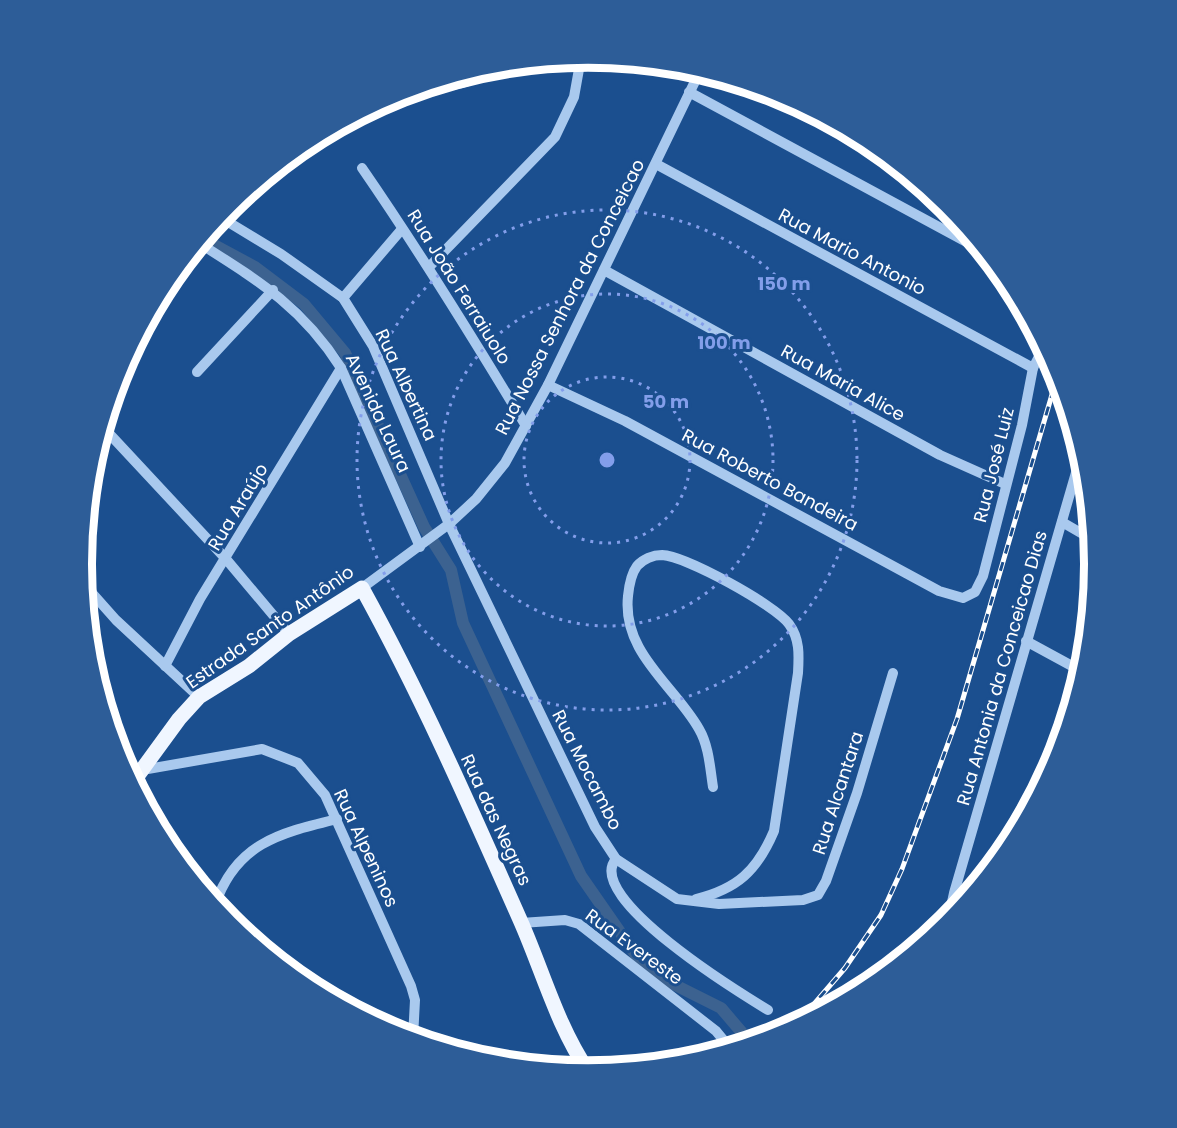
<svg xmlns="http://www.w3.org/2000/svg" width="1177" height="1128" font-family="Poppins,sans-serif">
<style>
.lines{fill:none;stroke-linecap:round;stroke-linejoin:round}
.canal{stroke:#3c6290;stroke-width:12}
.minor{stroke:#a9c9ee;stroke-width:10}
.major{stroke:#f0f6ff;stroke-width:15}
.rail-casing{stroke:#fff;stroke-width:5}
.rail{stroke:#1b4f8f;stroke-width:3;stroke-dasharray:9;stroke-linecap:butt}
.ring{fill:none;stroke:#839eea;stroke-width:3;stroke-dasharray:3 6}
.labels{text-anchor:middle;stroke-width:6;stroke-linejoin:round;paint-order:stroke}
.street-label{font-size:18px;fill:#fff;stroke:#1b4f8f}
.rim{fill:none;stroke:#fff;stroke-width:8}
.centre{fill:#839eea;stroke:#1b4f8f;stroke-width:3}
.ring-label{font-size:18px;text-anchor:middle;font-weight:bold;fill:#839eea;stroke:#1b4f8f;stroke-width:6;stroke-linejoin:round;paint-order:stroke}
</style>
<rect width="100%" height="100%" fill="#1b4f8f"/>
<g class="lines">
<path class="canal" d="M203,239L255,267L304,304L345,353L424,527L451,570L463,623L581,876L647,971L721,1008L750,1042"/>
<g class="minor">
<path d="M426,86C450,88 474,83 493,66"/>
<path d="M689,92L985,252"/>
<path d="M656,164L1033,368"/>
<path d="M362,168C420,252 473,338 526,426"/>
<path d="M220,217L281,254L343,298L373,346L449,524L595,827L616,859L677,899L719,904L803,900L818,895L826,881L857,793L893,673"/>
<path d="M199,243C259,281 302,307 341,368L420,547"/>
<path d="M430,266L555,137L574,97L581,58"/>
<path d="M604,270L940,455L1005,484"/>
<path d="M343,298L402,229"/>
<path d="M197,372L273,290"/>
<path d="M548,385L625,421L939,591L963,598L975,592L983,576L1022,425L1033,368L1044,347"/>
<path d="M103,427L226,559L289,634"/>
<path d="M1062,522L1093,540"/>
<path d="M84,584L116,620L199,697"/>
<path d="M362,588L449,524L476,499L505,463L548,385L700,71"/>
<path d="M1026,641L1083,672"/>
<path d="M165,666L200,599L341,368"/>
<path d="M142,770L262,749L298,763L325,795L411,986L415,1000L413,1038"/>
<path d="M616,859C583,897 740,993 768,1010"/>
<path d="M696,899C737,889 757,871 774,831L798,673C799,655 800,639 789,624C775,605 686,556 662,555C653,555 643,559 637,566C631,574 629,586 628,596C622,653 674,685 699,729C709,746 710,768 713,787"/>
<path d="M215,905C236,843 280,833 337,819"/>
<path d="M952,916L950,911L954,893L1082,452"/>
<path d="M521,923L565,920L579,924L716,1031L730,1048"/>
</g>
<path class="major" d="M133,782L179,719L199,697L249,666L289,634L362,588C421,695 471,809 521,922C543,972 557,1025 588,1071"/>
<g class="rail-casing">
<path id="rail" d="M796,1025L845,968L881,915L902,869L957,719L1058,374"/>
</g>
<use href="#rail" class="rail"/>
</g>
<g class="ring">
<circle cx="607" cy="460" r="83"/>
<circle cx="607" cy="460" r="166"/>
<circle cx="607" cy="460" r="250"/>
</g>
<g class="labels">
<g class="street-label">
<text transform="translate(852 252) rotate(28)" y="6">Rua Mario Antonio</text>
<text transform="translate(459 287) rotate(58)" y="6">Rua João Ferraiuolo</text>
<text transform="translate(570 297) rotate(-63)" y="6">Rua Nossa Senhora da Conceicao</text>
<text transform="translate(843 383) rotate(29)" y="6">Rua Maria Alice</text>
<text transform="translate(406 385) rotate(65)" y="6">Rua Albertina</text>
<text transform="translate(378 413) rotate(65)" y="6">Avenida Laura</text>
<text transform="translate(994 465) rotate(-76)" y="6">Rua José Luiz</text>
<text transform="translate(770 480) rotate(28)" y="6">Rua Roberto Bandeira</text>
<text transform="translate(238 507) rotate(-59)" y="6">Rua Araújo</text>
<text transform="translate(270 627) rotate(-35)" y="6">Estrada Santo Antônio</text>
<text transform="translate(1002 668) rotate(-74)" y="6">Rua Antonia da Conceicao Dias</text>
<text transform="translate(587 770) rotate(63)" y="6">Rua Mocambo</text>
<text transform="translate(838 793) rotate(-72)" y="6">Rua Alcantara</text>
<text transform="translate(496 820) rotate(65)" y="6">Rua das Negras</text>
<text transform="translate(366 848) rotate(65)" y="6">Rua Alpeninos</text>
<text transform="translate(634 947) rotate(36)" y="6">Rua Evereste</text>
</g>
</g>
<path d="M0 0H1177V1128H0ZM92 564a496 496 0 1 1 992 0a496 496 0 1 1-992 0Z" fill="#2d5d98" fill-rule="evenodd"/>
<path class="rim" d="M92 564a496 496 0 1 1 992 0a496 496 0 1 1-992 0Z"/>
<circle cx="607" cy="460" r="9" class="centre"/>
<g class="ring-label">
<text x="784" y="290">150 m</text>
<text x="724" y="349">100 m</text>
<text x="666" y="408">50 m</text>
</g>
</svg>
